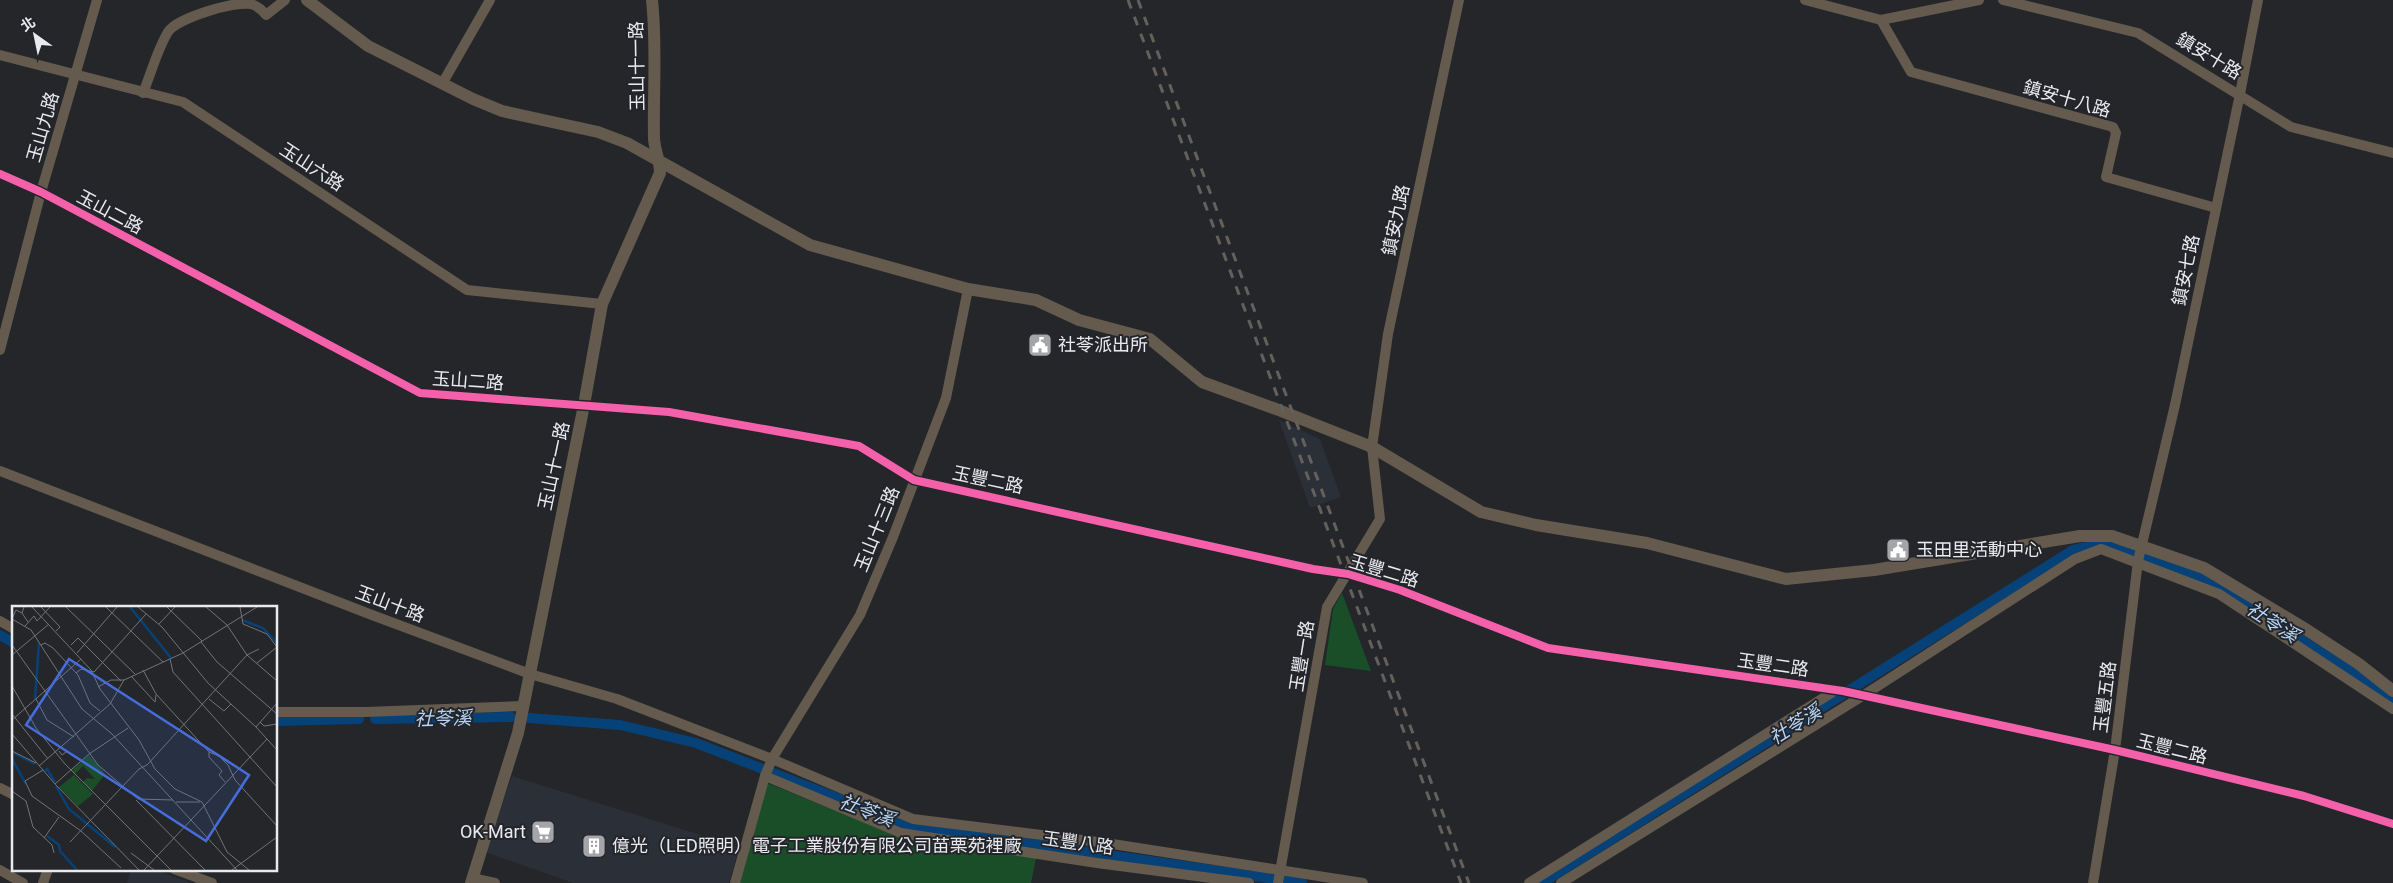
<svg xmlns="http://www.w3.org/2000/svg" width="2393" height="883" font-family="Roboto,'Noto Sans TC',sans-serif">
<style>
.built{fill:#2b2f37}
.green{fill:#1a4e28}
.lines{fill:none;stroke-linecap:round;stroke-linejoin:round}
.canal{stroke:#064277;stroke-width:10}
.minor{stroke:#645a4d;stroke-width:10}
.tertiary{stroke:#645a4d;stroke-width:12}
.rail{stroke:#64605b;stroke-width:3;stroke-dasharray:9 9;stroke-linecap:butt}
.cycleway-casing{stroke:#23252a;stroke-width:11}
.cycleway{stroke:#f560ab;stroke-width:8}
.labels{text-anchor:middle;stroke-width:4;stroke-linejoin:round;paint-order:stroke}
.street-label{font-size:18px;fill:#e9eaed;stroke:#23252a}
.poi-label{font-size:18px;fill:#e9eaed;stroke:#23252a;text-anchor:start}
.water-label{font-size:19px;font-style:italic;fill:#b6d4f6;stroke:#23252a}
.inset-river{fill:none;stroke:#064277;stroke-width:2.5}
.inset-road{fill:none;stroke:#737477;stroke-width:1}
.view{fill:#466ddc;fill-opacity:0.15;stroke:#466ddc;stroke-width:2.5}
.inset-edge{fill:none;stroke:#e9eaed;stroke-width:2.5}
</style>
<rect width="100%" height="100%" fill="#242629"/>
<g class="built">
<path d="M1279,420L1320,439L1341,497L1310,508Z"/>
<path d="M512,776L739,847L729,883H573L485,852Z"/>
<path d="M131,869H153L192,883H127Z"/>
</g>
<g class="green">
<path d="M1342,593L1371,671L1325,665L1333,609Z"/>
<path d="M767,783L901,837L1036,858L1031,883H738Z"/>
</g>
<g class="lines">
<g class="canal">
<path d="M2147,557L2204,578L2393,698"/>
<path d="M0,635L14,643"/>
<path d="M529,718L620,725L696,743L909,826L1302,883"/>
<path d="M375,719L511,717"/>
<path d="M276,721L359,719"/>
<path d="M1542,883L2073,550C2094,544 2111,543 2132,551"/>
</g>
<g class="minor">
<path d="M1805,0L1881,20L1979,0"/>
<path d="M2003,0L2138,33L2291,127L2393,153"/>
<path d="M1881,20L1911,72L2113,127L2116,133L2106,177L2216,208"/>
<path d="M0,55L183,102L467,290L602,304"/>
<path d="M442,84L490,0"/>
<path d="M143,93C151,74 157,50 168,32C177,18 234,1 251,4C258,6 262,10 266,15L285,0"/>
<path d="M0,174L41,192L420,393L669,412L859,446L914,480L1313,569L1348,574L1400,590L1548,648L1843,691L2115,750L2304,796L2393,824"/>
<path d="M0,350L41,192L97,0"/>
<path d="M0,471L372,615L530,674L617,699L772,759L913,819L1106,843L1363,883"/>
<path d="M0,621L14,629"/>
<path d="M276,712H366L522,706"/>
<path d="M765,776L901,833L1097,863L1249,883"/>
<path d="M0,788L14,795"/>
<path d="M174,869L212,883"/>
<path d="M0,870L23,883"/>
<path d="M472,878L495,883"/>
<path d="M43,883L48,869"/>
<path d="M735,883L765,776L772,759L860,615L893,537L946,398L968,289"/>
<path d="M1278,883L1327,607L1380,519L1372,447L1388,334L1459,0"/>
<path d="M1529,883L1836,690"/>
<path d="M1561,883L1864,695L2075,559L2101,549L2219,594L2393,709"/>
<path d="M2093,883L2115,750L2138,561L2175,405L2240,94L2258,0"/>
</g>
<g class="tertiary">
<path d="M307,0L368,46L473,99L502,111L598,132L627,143L810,245L968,289L1036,300L1079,320L1150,339L1202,382L1276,409L1372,447L1481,512L1536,525L1647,543L1786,579L1874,570L2080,536H2112L2204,568L2307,630L2359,664L2393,691"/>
<path d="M471,883L518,733L584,405L602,304L660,173C660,161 655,151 654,139C653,93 657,47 652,0"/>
</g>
<g class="rail">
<path d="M1128,0L1461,883"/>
<path d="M1138,0L1469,883"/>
</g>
<g class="cycleway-casing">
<path id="cycleway" d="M0,174L41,192L420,393L669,412L859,446L914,480L1313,569L1348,574L1400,590L1548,648L1843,691L2115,750L2304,796L2393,824"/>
</g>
<use href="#cycleway" class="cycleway"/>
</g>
<defs>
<g id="civic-square" transform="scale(1.25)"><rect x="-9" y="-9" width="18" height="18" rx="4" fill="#a4a5a8" stroke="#23252a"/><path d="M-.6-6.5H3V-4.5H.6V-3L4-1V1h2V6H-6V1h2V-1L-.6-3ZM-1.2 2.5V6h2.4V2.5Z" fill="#fff"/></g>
<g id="supermarket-square" transform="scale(1.25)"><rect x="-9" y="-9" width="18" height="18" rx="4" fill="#a4a5a8" stroke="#23252a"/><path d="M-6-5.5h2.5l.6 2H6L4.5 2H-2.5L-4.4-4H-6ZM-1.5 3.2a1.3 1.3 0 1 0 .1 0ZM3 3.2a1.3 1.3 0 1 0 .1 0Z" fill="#fff"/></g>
<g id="building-square" transform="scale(1.25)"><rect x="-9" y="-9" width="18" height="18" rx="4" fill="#a4a5a8" stroke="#23252a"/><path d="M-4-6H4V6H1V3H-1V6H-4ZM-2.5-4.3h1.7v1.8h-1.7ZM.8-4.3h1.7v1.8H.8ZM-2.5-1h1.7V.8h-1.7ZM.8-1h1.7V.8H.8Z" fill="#fff"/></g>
</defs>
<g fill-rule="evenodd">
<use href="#civic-square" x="1040" y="345"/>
<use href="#civic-square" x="1898" y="550"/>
<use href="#supermarket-square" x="543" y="832"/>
<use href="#building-square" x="594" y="846"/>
</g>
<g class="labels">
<g class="street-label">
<text transform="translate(2209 56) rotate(31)" y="6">鎮安十路</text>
<text transform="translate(637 66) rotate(-91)" y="6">玉山十一路</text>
<text transform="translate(2067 99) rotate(16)" y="6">鎮安十八路</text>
<text transform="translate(43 127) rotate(-74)" y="6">玉山九路</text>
<text transform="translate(312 167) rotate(33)" y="6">玉山六路</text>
<text transform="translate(110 212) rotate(28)" y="6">玉山二路</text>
<text transform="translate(1396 220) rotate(-78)" y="6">鎮安九路</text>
<text transform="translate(2186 270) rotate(-78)" y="6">鎮安七路</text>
<text transform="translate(468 381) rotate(4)" y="6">玉山二路</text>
<text transform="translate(554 466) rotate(-78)" y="6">玉山十一路</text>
<text transform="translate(988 480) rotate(12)" y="6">玉豐二路</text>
<text transform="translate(877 529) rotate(-68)" y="6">玉山十三路</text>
<text transform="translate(1384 571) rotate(17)" y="6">玉豐二路</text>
<text transform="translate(390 604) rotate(21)" y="6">玉山十路</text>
<text transform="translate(1302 656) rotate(-81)" y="6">玉豐一路</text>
<text transform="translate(1773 665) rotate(8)" y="6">玉豐二路</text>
<text transform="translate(2105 697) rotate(-83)" y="6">玉豐五路</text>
<text transform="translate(2172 749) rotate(14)" y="6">玉豐二路</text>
<text transform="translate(1078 843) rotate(8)" y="6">玉豐八路</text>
</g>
<g class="poi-label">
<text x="1058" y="351">社苓派出所</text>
<text x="1916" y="556">玉田里活動中心</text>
<text x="526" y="838" text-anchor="end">OK-Mart</text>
<text x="612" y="852">億光（LED照明）電子工業股份有限公司苗栗苑裡廠</text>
</g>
<g class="water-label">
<text transform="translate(2273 622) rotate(33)" y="7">社苓溪</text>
<text transform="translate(443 718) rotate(-1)" y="7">社苓溪</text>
<text transform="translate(1795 724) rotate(-32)" y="7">社苓溪</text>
<text transform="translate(867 810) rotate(21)" y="7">社苓溪</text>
</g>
</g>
<g transform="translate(12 606)">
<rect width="265" height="265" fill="#242629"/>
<path d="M77,149L93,168L80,185L71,176L75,172L83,173L71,160L63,168L60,164ZM62,169L81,188L66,200L47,181Z" fill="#1a4e28"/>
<path class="inset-river" d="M118,1L159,52M230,14L251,22L265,37M23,94L27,37M2,147L23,158M0,153L14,178M33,165L35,163L43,176M44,180L57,203L103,241M35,230L47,239L48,245L65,264"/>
<path class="inset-road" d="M12,1L10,7L16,16M20,1L79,64L88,83L127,134L143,163L163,183L190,196L215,246L237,264M29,1L48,21L44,25M54,1L123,68M94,1L151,56M126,1L150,21L196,77L244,121L265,144M155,1L190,35M194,1L215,19L235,49L265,75M228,1L231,18L255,28L265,41M0,13L19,24L70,103L100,128L225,264M0,13L4,4L10,7M147,18L163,1M13,20L22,10L25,15L38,1M189,36L205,56L265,108M0,39L86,159L126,193L161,194M29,39L33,37L41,42L66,69L78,97L88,105M59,39L66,32L109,75M65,47L105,1M0,49L37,18M158,53L161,66L265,181M245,57L265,41M131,64L144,88L197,146L207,150L216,159L223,174L265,220M64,67L69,63L82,66L134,8M119,70L143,96L144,89M0,80L24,122L53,158L159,264M86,81L99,74H112L171,47L245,1M24,93L35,114L62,131M197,93L212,105L219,98M0,108L36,153M0,114L69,53M248,116L252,120L265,118M244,121L265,97M0,128L43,178L127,264M0,145L24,157M47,145L50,149L54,146L50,142M197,146V151L210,165L207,169L213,176M27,160L98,98L112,74M31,164L13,175L20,190L69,225L109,262M43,178L77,148L116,122M0,185L14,195L21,221L40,239L42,247M124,194L193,264M164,196H188M32,232L47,211M58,236L127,163L135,159L235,49L247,43M119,247L142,264M132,264L255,133M220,264L265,231"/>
<path class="view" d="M57,53L237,169L194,235L14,119Z"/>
<rect width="265" height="265" class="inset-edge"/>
</g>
<g transform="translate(35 35) rotate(327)" stroke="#23252a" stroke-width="4" paint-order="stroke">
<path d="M0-4L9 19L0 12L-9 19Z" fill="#e9eaed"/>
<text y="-8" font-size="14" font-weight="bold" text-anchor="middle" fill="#e9eaed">北</text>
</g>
</svg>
